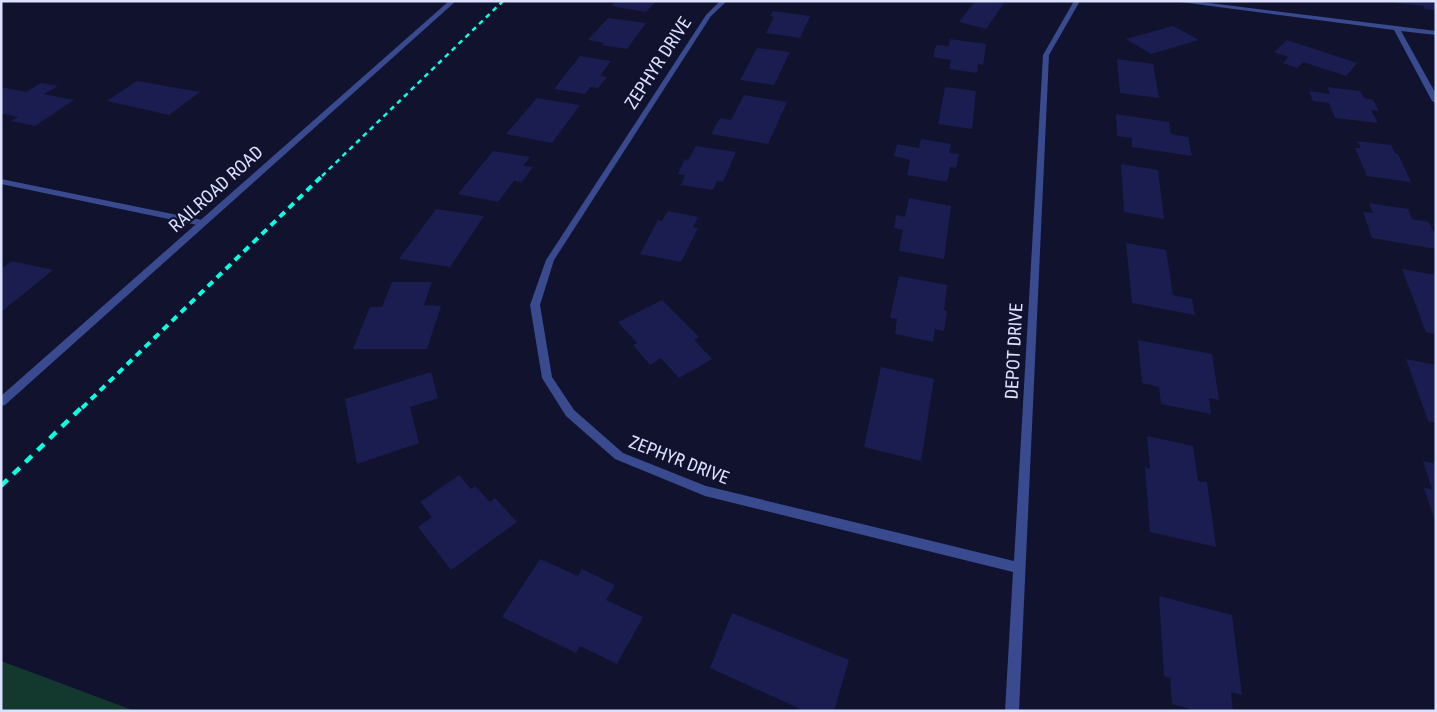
<svg xmlns="http://www.w3.org/2000/svg" width="1437" height="712" font-family="'Roboto Condensed',sans-serif">
<style>
.green{fill:#13392e}
.building{fill:#1b1d50}
.lines{fill:none;stroke-linecap:round;stroke-linejoin:round}
.minor{fill:#394a8f;fill-rule:evenodd}
.tertiary{fill:#394a8f;fill-rule:evenodd}
.rail-far2{stroke:#09ffdf;stroke-width:2.5;stroke-dasharray:5 4.5;stroke-linecap:butt}
.rail-far1{stroke:#09ffdf;stroke-width:4;stroke-dasharray:7 5.5;stroke-linecap:butt}
.rail{stroke:#09ffdf;stroke-width:4.5;stroke-dasharray:9 8;stroke-linecap:butt}
.labels{text-anchor:middle;stroke-width:4.5;stroke-linejoin:round;paint-order:stroke}
.street-label{font-size:18px;fill:#dde1ff;stroke:#10122e}
</style>
<rect width="100%" height="100%" fill="#10122e"/>
<path class="green" d="M1,661L135,711H1Z"/>
<g class="building">
<path d="M616,1H656L646,12L611,6Z"/>
<path d="M975,1L1004,3L986,29L959,22Z"/>
<path d="M1396,1H1436V10L1425,9L1424,6L1397,3Z"/>
<path d="M773,11L810,16L800,38L766,33L774,17L770,16Z"/>
<path d="M608,18L646,23L627,49L601,45L604,43L588,40Z"/>
<path d="M1173,26L1199,40L1151,54L1126,39Z"/>
<path d="M950,39L986,44L983,65L978,64L977,73L949,69L951,60L933,57L936,45L949,46Z"/>
<path d="M1287,40L1357,63L1346,76L1303,62L1297,68L1283,63L1288,57L1274,52Z"/>
<path d="M757,48L790,52L774,85L740,80Z"/>
<path d="M580,56L611,61L600,76L607,77L598,88L590,87L585,94L554,89Z"/>
<path d="M1117,59L1153,64L1159,98L1120,93Z"/>
<path d="M137,81L200,92L169,115L107,101Z"/>
<path d="M41,83L58,86L44,94L74,100L35,126L11,121L18,117L1,113V87L26,92Z"/>
<path d="M945,87L976,91L972,129L938,124Z"/>
<path d="M1327,87L1360,91L1364,98L1373,100L1379,111L1371,110L1378,123L1335,118L1329,103L1313,101L1309,91L1330,94Z"/>
<path d="M744,95L787,102L768,144L711,134L720,118L731,120Z"/>
<path d="M537,98L580,105L552,143L506,134Z"/>
<path d="M1116,114L1169,122L1171,134L1188,137L1192,156L1132,147V138L1117,136Z"/>
<path d="M921,139L951,144L949,153L959,154L956,168L950,167L947,182L907,175L910,160L894,156L897,144L919,148Z"/>
<path d="M1357,141L1391,145L1395,153L1398,154L1411,182L1367,176L1355,148H1361Z"/>
<path d="M696,146L736,152L723,182L717,181L713,190L681,185L685,175L678,174L685,159L688,160Z"/>
<path d="M493,151L530,157L523,166L533,167L522,182L514,181L498,202L458,194Z"/>
<path d="M1121,164L1158,170L1164,219L1124,212Z"/>
<path d="M909,198L951,206L944,259L899,251L903,230L894,228L896,215L905,217Z"/>
<path d="M1369,203L1408,209L1412,219L1429,222L1436,237V249L1372,238L1363,212L1373,213Z"/>
<path d="M436,209L484,216L450,267L399,259Z"/>
<path d="M668,211L698,217L693,227L698,228L681,262L640,254L658,220L662,221Z"/>
<path d="M1126,243L1166,250L1173,295L1192,299L1195,315L1132,303Z"/>
<path d="M12,261L53,270L1,312V269Z"/>
<path d="M1402,269L1436,275V334L1426,332Z"/>
<path d="M899,276L947,285L944,310L947,311L944,331L935,329L933,342L895,334L897,319L890,318Z"/>
<path d="M392,282H432L424,305L441,306L427,349H353L370,307H382Z"/>
<path d="M662,300L699,337L694,340L712,359L679,378L661,358L650,365L633,345L637,343L618,322Z"/>
<path d="M1138,340L1212,354L1219,400L1209,398L1211,414L1161,404L1159,387L1142,383Z"/>
<path d="M1406,359L1436,365V423L1428,421Z"/>
<path d="M881,367L934,379L921,461L864,447Z"/>
<path d="M431,372L438,398L410,407L419,443L357,464L345,399Z"/>
<path d="M1147,436L1193,446L1198,481L1207,482L1216,547L1150,532L1145,467L1150,469Z"/>
<path d="M1423,461L1436,464V523L1424,488L1432,489Z"/>
<path d="M459,475L471,489L475,486L490,502L495,498L517,522L451,570L418,527L432,517L420,502Z"/>
<path d="M540,559L578,576L582,569L615,585L606,600L643,617L617,664L580,646L576,653L502,617Z"/>
<path d="M1159,596L1232,615L1242,695L1231,692L1233,711H1196L1172,704L1170,678L1164,676Z"/>
<path d="M732,613L849,660L834,711H805L710,668Z"/>
</g>
<g class="lines">
<g class="minor">
<path d="M720,1H727L711,16L554,260L540,305L552,377L574,410L623,453L706,486L1014,561L1043,55L1074,1H1080L1049,55L1019,711H1005L1013,572L705,496L615,459L566,416L542,378L530,305L546,260L706,15Z"/>
<path d="M1173,1H1193L1436,31V35L1401,31L1436,94V103L1432,101L1394,30Z"/>
<path d="M1,179L202,220L206,223L202,226L1,184Z"/>
</g>
<path class="tertiary" d="M449,1H456L5,405L1,406V396Z"/>
<path class="rail-far2" d="M322,176L503,1"/>
<path class="rail-far1" d="M82,408L323,175"/>
<path class="rail" d="M1,486L83,406"/>
</g>
<g class="labels">
<g class="street-label">
<text transform="translate(658 63) rotate(-57)" y="6">ZEPHYR DRIVE</text>
<text transform="translate(216 189) rotate(-42)" y="6">RAILROAD ROAD</text>
<text transform="translate(1014 351) rotate(-87)" y="6">DEPOT DRIVE</text>
<text transform="translate(679 460) rotate(21)" y="6">ZEPHYR DRIVE</text>
</g>
</g>
<rect width="1437" height="712" fill="none" stroke="#dde1ff" stroke-width="5"/>
</svg>
